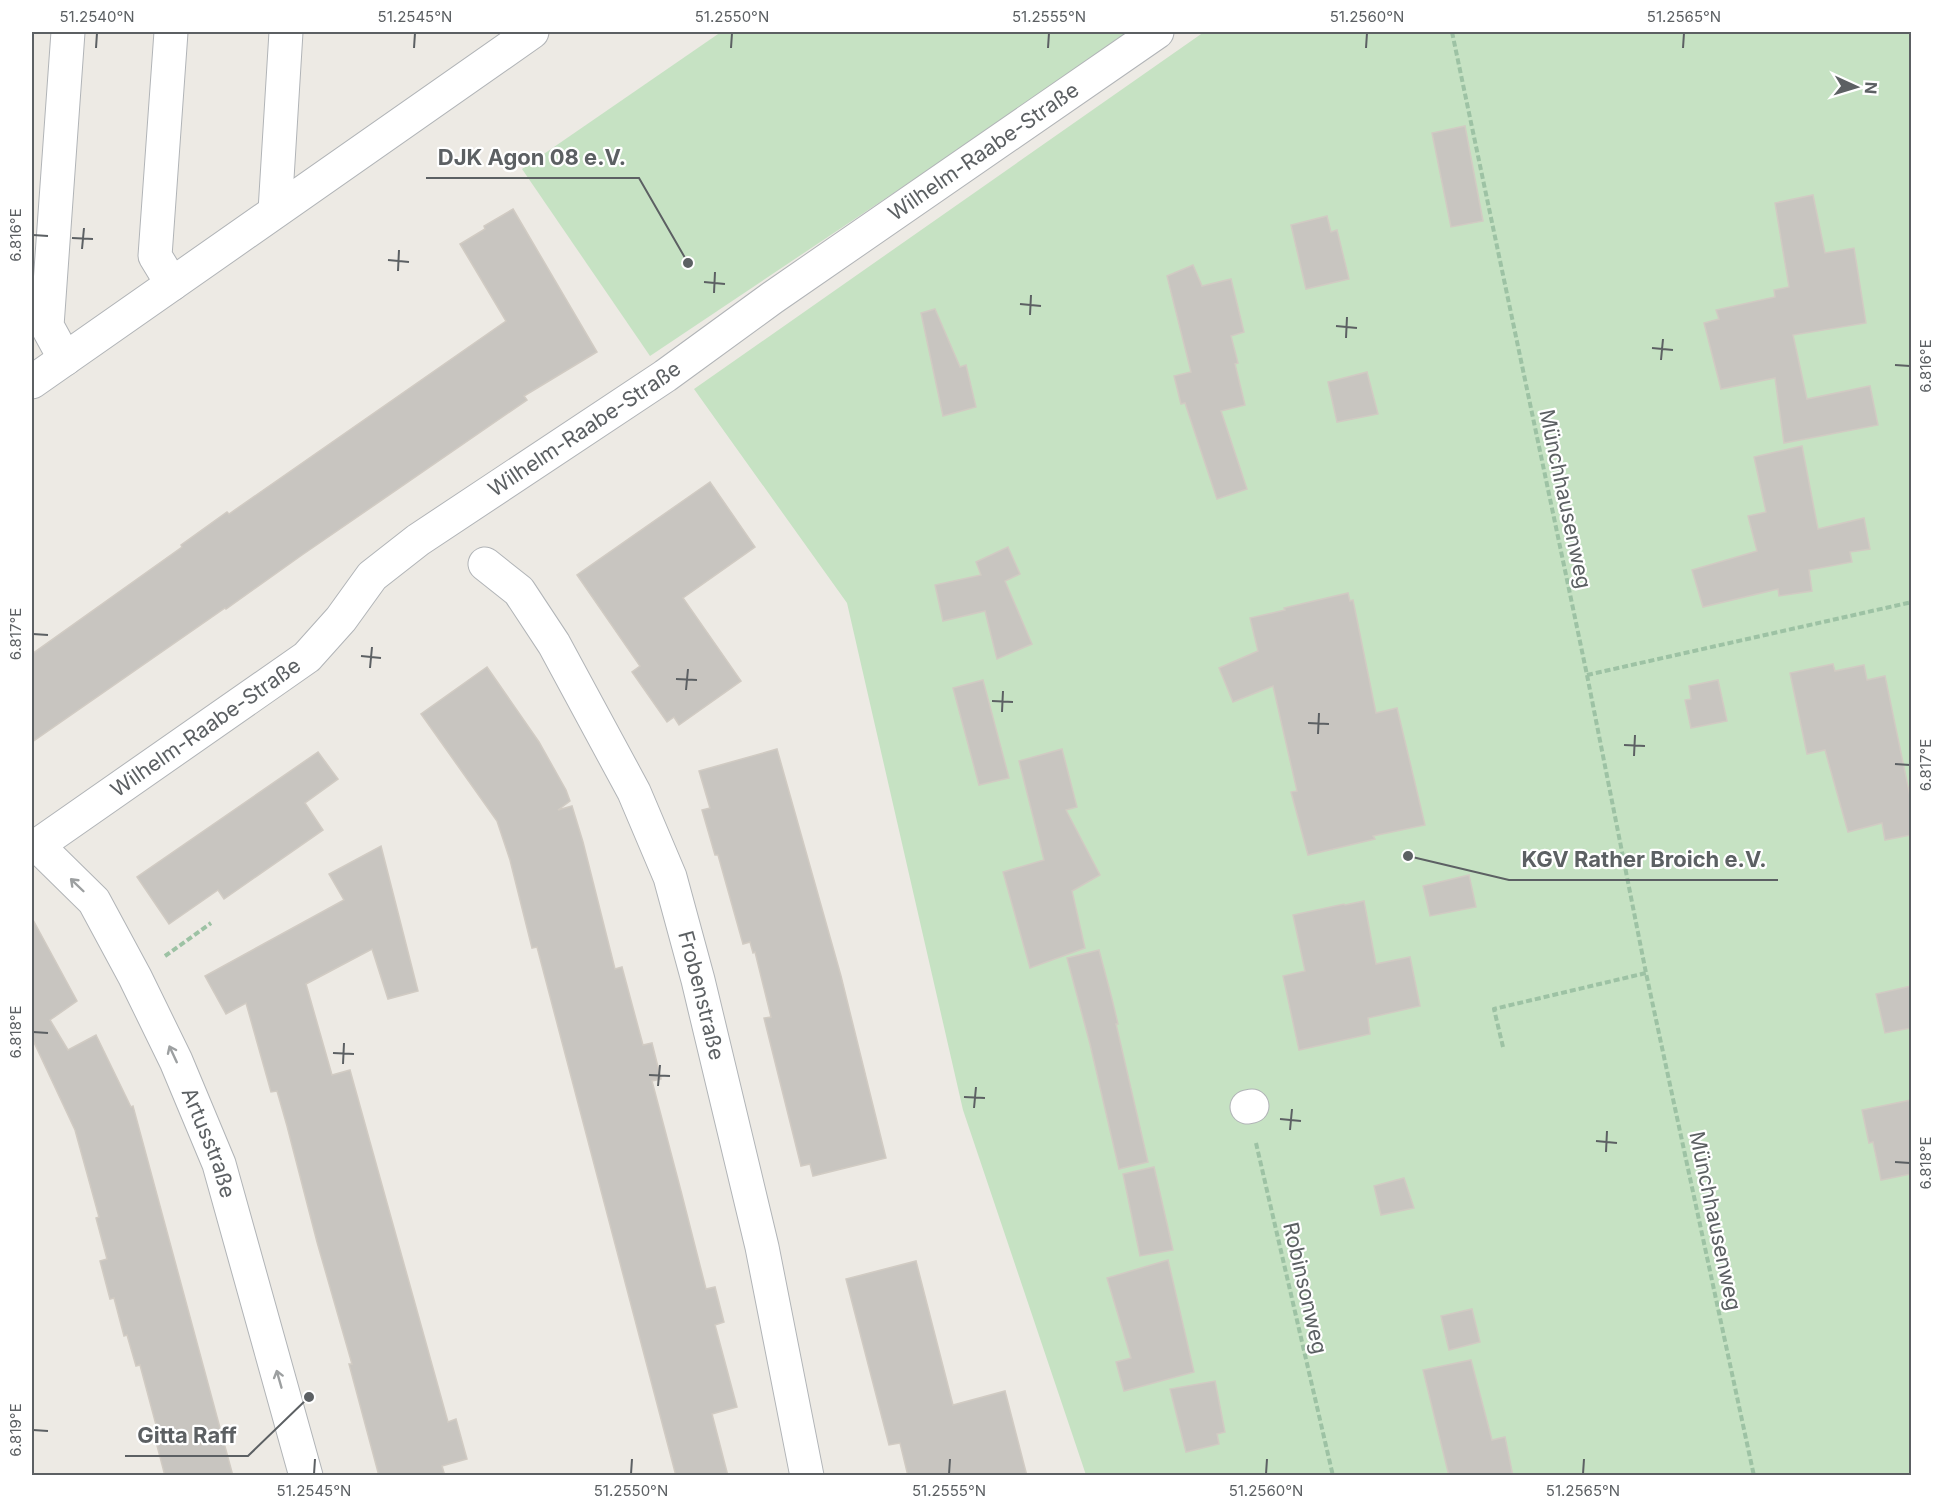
<svg xmlns="http://www.w3.org/2000/svg" width="1943" height="1507" font-family="Inter,sans-serif">
<style>
.green{fill:#c6e2c3}
.building{fill:#c8c5c0;stroke:#d1cbc3;stroke-width:1.5}
.lines{fill:none;stroke-linecap:round;stroke-linejoin:round}
.minor-casing{stroke:#b1b4b7;stroke-width:35}
.path{stroke:#9dc2a4;stroke-width:4;stroke-dasharray:6 3;stroke-linecap:butt}
.minor{stroke:#fff;stroke-width:33}
.oneway{stroke:#9da0a1}
.ticks{fill:none;stroke:#5c6063;stroke-width:2}
.labels{text-anchor:middle;stroke-width:4.5;stroke-linejoin:round;paint-order:stroke}
.street-label{font-size:21px;fill:#5c6063;stroke:#fff}
.leader{fill:none;stroke:#5c6063;stroke-width:2}
.callout-dot{fill:#5c6063;stroke:#fff;stroke-width:2}
.callout-label{font-size:22px;text-anchor:middle;font-weight:bold;fill:#5c6063;stroke:#fff;stroke-width:4.5;stroke-linejoin:round;paint-order:stroke}
.neatline{fill:none;stroke:#5c6063;stroke-width:2}
.ticks-label{font-size:15px;text-anchor:middle;fill:#5c6063}
</style>
<rect width="100%" height="100%" fill="#edeae4"/>
<g class="green">
<path d="M721,32H1134L650,356L522,169Z"/>
<path d="M1204,32H1911V1475H1086L963,1110L847,603L694,389Z"/>
</g>
<g class="building">
<path d="M1465,126L1483,221L1451,227L1432,133Z"/>
<path d="M1813,195L1825,253L1854,248L1866,323L1793,335L1807,399L1870,386L1878,425L1784,443L1775,378L1721,389L1704,323L1719,319L1716,310L1775,297L1774,290L1789,287L1775,203Z"/>
<path d="M513,209L597,352L524,396L527,400L302,555L226,609L225,608L32,742V654L182,547L181,545L227,512L229,514L506,321L460,244L485,229L484,226Z"/>
<path d="M1327,216L1331,232L1337,230L1349,279L1306,289L1291,225Z"/>
<path d="M1193,265L1202,286L1231,279L1244,332L1231,336L1238,363L1235,364L1245,405L1221,411L1247,489L1217,499L1185,403L1181,404L1174,376L1191,372L1167,276Z"/>
<path d="M935,309L960,367L966,365L976,407L943,416L921,313Z"/>
<path d="M1367,372L1378,414L1337,422L1328,382Z"/>
<path d="M1802,446L1818,529L1864,518L1870,549L1850,552L1852,562L1809,570L1812,591L1779,596L1778,589L1703,607L1692,570L1757,551L1748,516L1766,512L1754,457Z"/>
<path d="M710,482L755,547L683,598L741,681L679,725L674,717L667,722L632,672L640,666L577,575Z"/>
<path d="M1008,547L1020,574L1005,581L1032,644L997,659L985,611L943,621L935,585L981,575L976,562Z"/>
<path d="M1348,593L1350,601L1353,600L1376,713L1397,708L1425,825L1373,836L1375,839L1308,855L1291,792L1297,791L1273,686L1233,702L1219,668L1258,651L1250,618L1285,610L1284,608Z"/>
<path d="M1833,664L1835,671L1864,665L1867,680L1885,676L1911,801V835L1885,840L1882,823L1848,832L1825,750L1807,754L1790,673Z"/>
<path d="M487,667L539,742L566,790L570,801L558,810L572,806L583,842L615,969L622,967L643,1045L652,1043L661,1079L652,1081L681,1191L706,1289L715,1287L724,1322L715,1325L737,1407L712,1414L728,1476H676L537,947L532,948L510,860L497,821L421,714Z"/>
<path d="M983,680L1009,778L979,785L953,688Z"/>
<path d="M1718,680L1727,721L1691,728L1685,700L1691,699L1689,686Z"/>
<path d="M777,749L841,976L886,1158L813,1176L810,1164L801,1166L764,1018L771,1017L755,952L753,953L750,942L743,944L718,855H715L702,810L710,808L699,771Z"/>
<path d="M1062,749L1077,807L1066,810L1100,875L1072,891L1085,948L1030,968L1003,872L1044,860L1019,761Z"/>
<path d="M318,752L338,779L305,803L323,830L224,899L218,890L169,924L137,877Z"/>
<path d="M381,846L418,991L388,999L372,949L306,984L332,1075L350,1070L448,1422L456,1419L467,1459L442,1466L445,1476H379L349,1364H352L317,1242L287,1126L277,1091L271,1092L246,1003L226,1014L205,976L344,900L329,874Z"/>
<path d="M1469,875L1476,907L1430,916L1423,886Z"/>
<path d="M1364,901L1376,964L1410,957L1420,1006L1368,1018L1370,1034L1299,1050L1283,976L1305,971L1293,915L1344,904L1345,905Z"/>
<path d="M32,918L77,1001L50,1020L68,1050L96,1035L131,1107L133,1106L233,1476H165L155,1438L159,1436L140,1365L136,1366L127,1335L124,1336L114,1298L110,1299L100,1261L107,1259L96,1218L99,1217L75,1130L32,1038Z"/>
<path d="M1099,950L1112,999L1118,1024H1116L1148,1162L1119,1169L1090,1044L1067,958Z"/>
<path d="M1911,986V1028L1885,1033L1876,994Z"/>
<path d="M1911,1100V1174L1881,1180L1873,1142L1869,1143L1862,1110Z"/>
<path d="M1154,1167L1173,1250L1140,1256L1123,1174Z"/>
<path d="M1404,1178L1414,1208L1381,1215L1374,1186Z"/>
<path d="M1168,1260L1194,1372L1124,1391L1116,1362L1131,1358L1107,1278Z"/>
<path d="M916,1261L953,1405L1005,1391L1027,1476H908L900,1443L889,1445L846,1279Z"/>
<path d="M1472,1309L1480,1342L1449,1350L1441,1316Z"/>
<path d="M1471,1360L1492,1440L1505,1437L1513,1476H1449L1423,1370Z"/>
<path d="M1215,1381L1225,1432L1217,1434L1219,1444L1186,1452L1170,1389Z"/>
</g>
<g class="lines">
<g class="minor-casing">
<g id="minor">
<path d="M171,32L155,256L172,284"/>
<path d="M275,211L286,32"/>
<path d="M65,359L47,326L68,32"/>
<path d="M32,382L532,32"/>
<path id="s1" d="M485,564L519,591L554,644L634,792L670,877L698,980L762,1247L807,1476"/>
<path id="s2" d="M37,845L94,901L135,977L176,1061L219,1164L306,1476"/>
<path id="s3" d="M32,849L307,657L341,619L372,576L418,540L665,376L772,298L1157,32"/>
<path d="M1247,1107L1252,1106"/>
</g>
</g>
<g class="path">
<path d="M1452,32L1587,675L1646,973L1754,1476"/>
<path d="M1587,675L1912,602"/>
<path d="M165,956L211,923"/>
<path d="M1503,1047L1494,1009L1646,973"/>
<path d="M1256,1143L1333,1476"/>
</g>
<use href="#minor" class="minor"/>
</g>
<defs><path id="oneway-shaft" d="M-6 0H5M1.5-3L5.5 0L1.5 3" fill="none" stroke-width="1.6" stroke-linecap="round" stroke-linejoin="round" transform="scale(1.5)"/></defs>
<g class="oneway">
<use href="#oneway-shaft" transform="translate(77 885) rotate(-136)"/>
<use href="#oneway-shaft" transform="translate(173 1054) rotate(-115)"/>
<use href="#oneway-shaft" transform="translate(279 1379) rotate(-106)"/>
</g>
<path class="ticks" d="M96,48L97,33M414,48L415,33M731,48L732,33M1048,48L1049,33M1366,48L1367,33M1683,48L1684,33M33,235L48,236M72,238L93,239M82,249L84,228M388,260L409,262M398,271L399,250M704,282L725,284M714,293L715,272M1020,304L1041,306M1030,315L1031,295M1336,326L1357,328M1346,338L1347,317M1652,348L1673,350M1661,360L1663,339M1895,365L1910,366M33,634L48,635M361,656L381,658M370,668L372,647M676,679L697,680M686,690L688,669M992,701L1013,702M1002,712L1003,691M1308,723L1329,724M1318,734L1319,713M1624,745L1645,746M1634,756L1635,735M1895,764L1910,765M33,1032L48,1033M333,1053L354,1054M343,1064L344,1043M649,1075L670,1076M658,1086L660,1065M964,1097L985,1098M974,1108L976,1087M1280,1119L1301,1121M1290,1130L1292,1109M1596,1141L1617,1143M1606,1152L1607,1131M1895,1162L1910,1163M33,1430L48,1431M314,1474L315,1459M631,1474L632,1459M949,1474L950,1459M1266,1474L1267,1459M1583,1474L1584,1459"/>
<g class="labels">
<g class="street-label">
<text dy="7" stroke="none"><textPath href="#s3" startOffset="1184">Wilhelm-Raabe-Straße</textPath></text>
<text dy="7" stroke="none"><textPath href="#s3" startOffset="698">Wilhelm-Raabe-Straße</textPath></text>
<text transform="translate(1565 499) rotate(78)" y="7">Münchhausenweg</text>
<text dy="7" stroke="none"><textPath href="#s3" startOffset="212">Wilhelm-Raabe-Straße</textPath></text>
<text dy="7" stroke="none"><textPath href="#s1" startOffset="490">Frobenstraße</textPath></text>
<text dy="7" stroke="none"><textPath href="#s2" startOffset="348">Artusstraße</textPath></text>
<text transform="translate(1715 1221) rotate(78)" y="7">Münchhausenweg</text>
<text transform="translate(1305 1288) rotate(77)" y="7">Robinsonweg</text>
</g>
</g>
<path class="leader" d="M688 263L639 178H426M1408 856L1509 880H1778M309 1397L248 1456H125"/>
<g class="callout-dot">
<circle cx="688" cy="263" r="6"/>
<circle cx="1408" cy="856" r="6"/>
<circle cx="309" cy="1397" r="6"/>
</g>
<g class="callout-label">
<text x="532" y="165">DJK Agon 08 e.V.</text>
<text x="1644" y="867">KGV Rather Broich e.V.</text>
<text x="187" y="1443">Gitta Raff</text>
</g>
<rect width="1943" height="1507" fill="none" stroke="#ffffff" stroke-width="66"/>
<g transform="translate(1856 87) rotate(94)" stroke="#ffffff" stroke-width="4.5" paint-order="stroke">
<path d="M0-4.5L10 22L0 15L-10 22Z" fill="#5c6063"/>
<text y="-9" font-size="16" font-weight="bold" text-anchor="middle" fill="#5c6063">N</text>
</g>
<rect x="33" y="33" width="1877" height="1441" class="neatline"/>
<g class="ticks-label">
<text x="97" y="22">51.2540°N</text>
<text x="415" y="22">51.2545°N</text>
<text x="732" y="22">51.2550°N</text>
<text x="1049" y="22">51.2555°N</text>
<text x="1367" y="22">51.2560°N</text>
<text x="1684" y="22">51.2565°N</text>
<text transform="translate(16 235) rotate(-90)" y="5">6.816°E</text>
<text transform="translate(1926 366) rotate(-90)" y="5">6.816°E</text>
<text transform="translate(16 634) rotate(-90)" y="5">6.817°E</text>
<text transform="translate(1926 765) rotate(-90)" y="5">6.817°E</text>
<text transform="translate(16 1032) rotate(-90)" y="5">6.818°E</text>
<text transform="translate(1926 1163) rotate(-90)" y="5">6.818°E</text>
<text transform="translate(16 1430) rotate(-90)" y="5">6.819°E</text>
<text x="314" y="1496">51.2545°N</text>
<text x="631" y="1496">51.2550°N</text>
<text x="949" y="1496">51.2555°N</text>
<text x="1266" y="1496">51.2560°N</text>
<text x="1583" y="1496">51.2565°N</text>
</g>
</svg>
